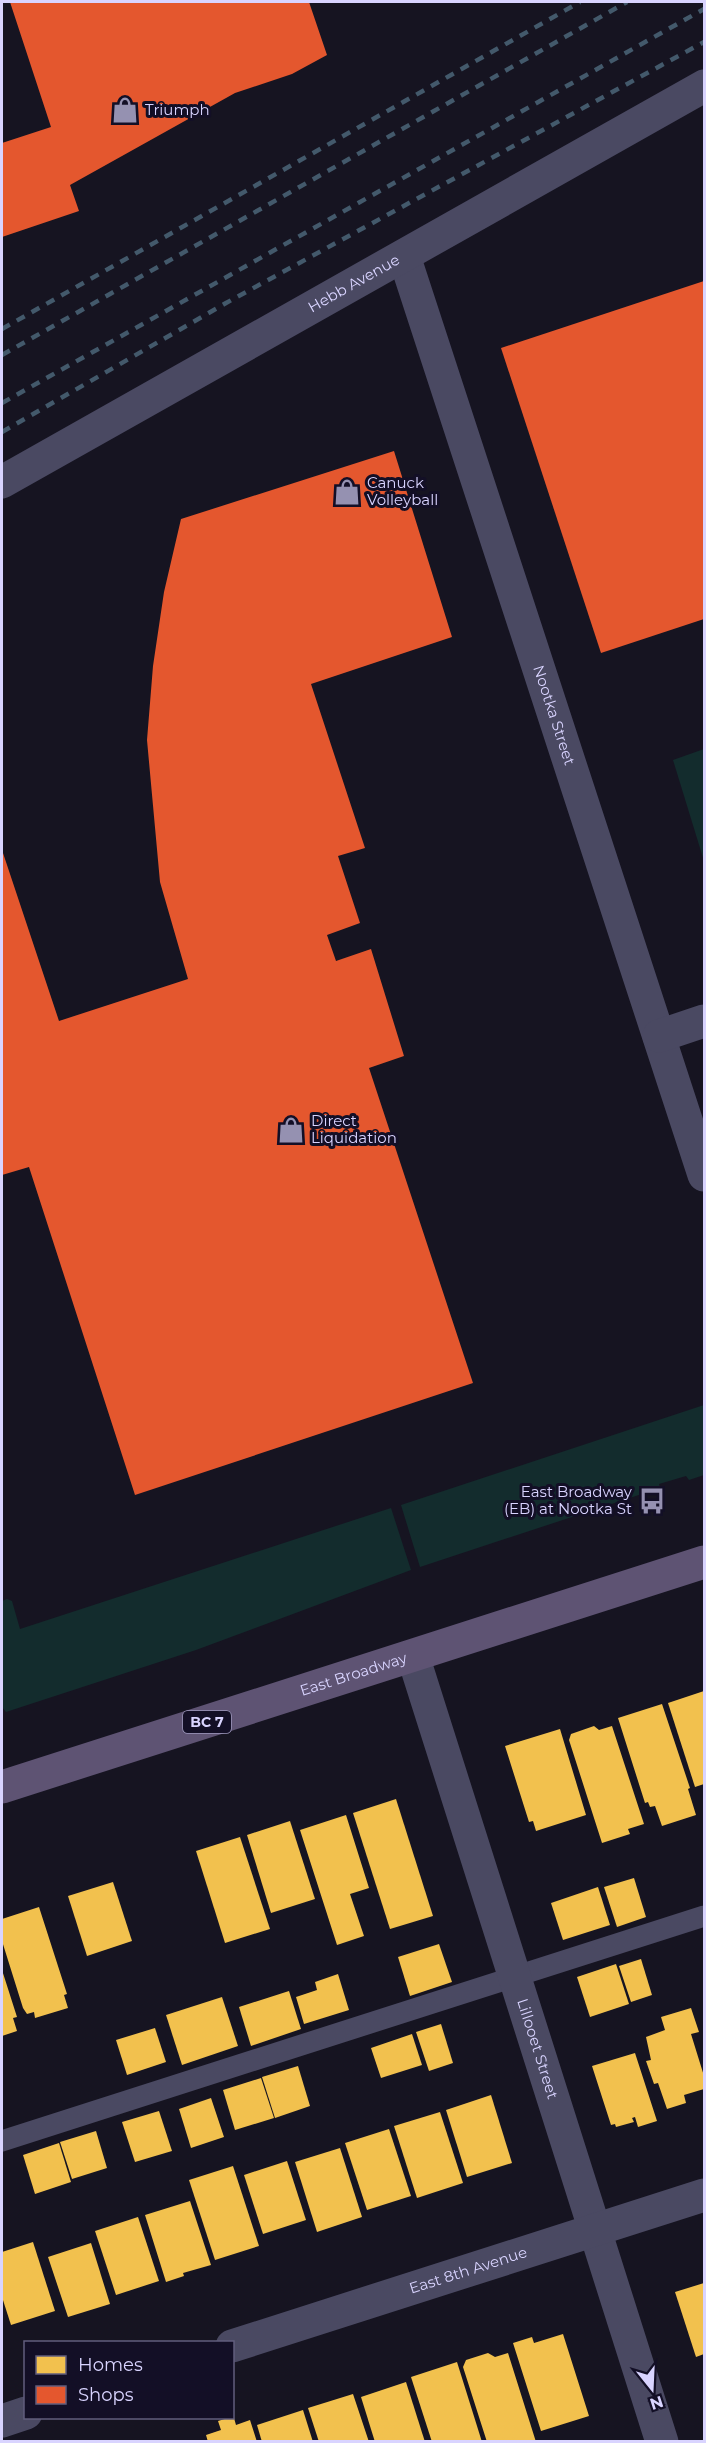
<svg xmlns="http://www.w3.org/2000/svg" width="706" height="2443" font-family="Montserrat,sans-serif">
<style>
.green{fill:#132c2d}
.homes{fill:#f2c14e}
.shops{fill:#e4572e}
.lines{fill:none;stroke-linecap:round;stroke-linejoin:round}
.lane{stroke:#4a4962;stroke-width:21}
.street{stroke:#4a4962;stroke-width:33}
.primary{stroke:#5e5373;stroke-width:33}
.rail{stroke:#43596b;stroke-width:4.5;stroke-dasharray:9 8;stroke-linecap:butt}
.labels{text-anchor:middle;stroke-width:6;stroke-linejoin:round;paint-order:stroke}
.shield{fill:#130f26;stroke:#9e99be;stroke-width:1.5}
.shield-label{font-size:14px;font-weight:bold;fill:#d9d4ff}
.poi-label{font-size:15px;fill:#d9d4ff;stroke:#130f26;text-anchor:start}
.street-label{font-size:15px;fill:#d9d4ff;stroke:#130f26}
</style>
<rect width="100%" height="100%" fill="#161421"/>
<g class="green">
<path d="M704,749V861L673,760Z"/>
<path d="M704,1405V1475L689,1480L686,1476L659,1484L660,1488L420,1567L401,1505Z"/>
<path d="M391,1508L411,1570L196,1650L6,1712L2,1707V1601L7,1599L12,1601L20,1629Z"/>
</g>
<g class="homes">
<path d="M704,1691V1784L695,1787L668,1703Z"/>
<path d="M662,1704L690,1788L688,1789L696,1815L662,1826L655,1806L650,1807L648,1802L645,1803L618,1718Z"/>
<path d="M594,1726L599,1730L612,1726L644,1824L628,1829L630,1834L602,1843L569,1740L571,1734Z"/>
<path d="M560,1729L586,1815L536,1831L533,1821L529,1822L505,1746Z"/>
<path d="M396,1799L433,1916L390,1929L353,1813Z"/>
<path d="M346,1815L369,1888L350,1894L364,1936L337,1945L300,1830Z"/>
<path d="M290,1821L315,1899L271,1913L247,1835Z"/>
<path d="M240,1837L270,1929L225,1943L196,1851Z"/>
<path d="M634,1878L646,1917L617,1927L604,1887Z"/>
<path d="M113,1882L132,1941L87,1956L68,1896Z"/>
<path d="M598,1887L610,1925L563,1940L551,1903Z"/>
<path d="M39,1907L67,1994L64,1995L68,2008L35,2018L34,2012L27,2014L23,2008L2,1941V1919Z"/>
<path d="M439,1944L452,1982L410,1996L398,1957Z"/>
<path d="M641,1959L652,1995L631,2002L619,1966Z"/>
<path d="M616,1964L629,2004L590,2017L577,1977Z"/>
<path d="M2,1970L17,2017L13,2018L17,2031L2,2036Z"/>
<path d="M338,1974L349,2010L304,2024L296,1997L317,1990L315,1982Z"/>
<path d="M289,1991L301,2029L251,2046L239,2007Z"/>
<path d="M222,1997L238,2046L182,2065L166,2015Z"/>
<path d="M691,2008L699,2032L691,2034L704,2076V2089L684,2095L686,2103L667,2109L658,2083L654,2084L646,2061L651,2060L646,2037L665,2030L661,2017Z"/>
<path d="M441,2024L453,2063L429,2071L416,2032Z"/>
<path d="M155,2028L166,2062L127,2075L116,2040Z"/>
<path d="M412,2034L422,2065L381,2078L371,2048Z"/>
<path d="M635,2053L657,2121L638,2127L635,2117L632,2118L634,2122L616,2127L615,2124L611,2125L592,2066Z"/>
<path d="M298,2066L310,2106L275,2118L262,2077Z"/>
<path d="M261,2078L274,2118L235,2130L223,2090Z"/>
<path d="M491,2095L512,2163L467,2177L446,2110Z"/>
<path d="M211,2098L224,2137L191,2148L179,2109Z"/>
<path d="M159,2111L172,2151L135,2162L122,2122Z"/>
<path d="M440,2112L463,2183L417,2198L394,2126Z"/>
<path d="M389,2129L411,2196L367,2210L345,2143Z"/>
<path d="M96,2131L107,2168L72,2179L60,2142Z"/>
<path d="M59,2143L71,2182L35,2194L23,2155Z"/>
<path d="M340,2148L362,2217L317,2232L295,2162Z"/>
<path d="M287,2161L306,2220L263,2234L244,2175Z"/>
<path d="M233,2166L259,2246L215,2260L189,2180Z"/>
<path d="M190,2201L211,2265L183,2273L184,2276L166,2282L145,2215Z"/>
<path d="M138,2217L159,2281L116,2295L95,2231Z"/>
<path d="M33,2242L55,2311L11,2325L2,2297V2252Z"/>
<path d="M91,2243L110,2304L68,2317L48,2257Z"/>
<path d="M704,2283V2354L696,2357L675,2292Z"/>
<path d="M563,2334L589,2416L541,2431L513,2343L532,2337L534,2343Z"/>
<path d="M488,2353L495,2357L508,2353L536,2442H487L463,2367L466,2360Z"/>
<path d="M457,2362L482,2442H432L411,2377Z"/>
<path d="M406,2382L425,2442H375L361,2397Z"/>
<path d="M353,2394L369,2442H319L308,2408Z"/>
<path d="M303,2410L313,2442H262L257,2425Z"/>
<path d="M228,2418H234L236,2425L250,2420L257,2442H208L206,2435L221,2430L218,2421Z"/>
</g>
<g class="shops">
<path d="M10,2H309L327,55L292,74L235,93L70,185L79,211L2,237V143L51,127Z"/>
<path d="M704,281V619L601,653L501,348Z"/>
<path d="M394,451L452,637L311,684L365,848L338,856L360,923L327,935L336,961L371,949L404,1056L369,1068L473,1383L135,1495L29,1167L2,1175V850L59,1021L188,979L160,882L147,740L153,666L164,592L181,519Z"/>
</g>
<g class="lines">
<path class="lane" d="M2,2141L704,1916"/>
<g class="street">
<path id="s1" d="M404,256L704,1175"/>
<path id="s2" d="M2,482L704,86"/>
<path d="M659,1036L704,1021"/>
<path id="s3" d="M413,1656L662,2442"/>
<path id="s4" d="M232,2346L704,2195"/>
<path d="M2,2421L26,2413"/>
</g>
<path class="primary" id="s5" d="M2,1787L704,1562"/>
<g class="rail">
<path d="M2,329L580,2"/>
<path d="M2,355L627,2"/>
<path d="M2,403L704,9"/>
<path d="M2,432L226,303L704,42"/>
</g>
</g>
<defs>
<g id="shop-bare" transform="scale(2.07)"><path d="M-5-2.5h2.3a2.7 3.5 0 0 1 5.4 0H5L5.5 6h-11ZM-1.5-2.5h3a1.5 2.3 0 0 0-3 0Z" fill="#9591b1" stroke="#130f26" stroke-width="2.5" paint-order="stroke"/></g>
<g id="bus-bare" transform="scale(2.07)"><path d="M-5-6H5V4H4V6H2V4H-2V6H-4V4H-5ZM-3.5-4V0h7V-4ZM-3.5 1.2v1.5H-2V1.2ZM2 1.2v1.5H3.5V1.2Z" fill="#9591b1" stroke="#130f26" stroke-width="2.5" paint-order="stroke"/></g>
</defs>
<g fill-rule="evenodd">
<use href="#shop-bare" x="125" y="110"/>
<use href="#shop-bare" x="347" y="492"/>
<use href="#shop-bare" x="291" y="1130"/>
<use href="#bus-bare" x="652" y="1501"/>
</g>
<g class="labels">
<rect class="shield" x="183" y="1711" width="48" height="22" rx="4.5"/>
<g class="shield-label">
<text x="207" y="1727">BC 7</text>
</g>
<g class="poi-label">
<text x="145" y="115">Triumph</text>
<text x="367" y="488">Canuck<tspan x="367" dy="17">Volleyball</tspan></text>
<text x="311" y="1126">Direct<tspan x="311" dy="17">Liquidation</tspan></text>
<text x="632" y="1497" text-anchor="end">East Broadway<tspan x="632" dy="17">(EB) at Nootka St</tspan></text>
</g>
<g class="street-label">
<text dy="5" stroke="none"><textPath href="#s2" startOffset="404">Hebb Avenue</textPath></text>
<text dy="5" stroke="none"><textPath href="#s1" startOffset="483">Nootka Street</textPath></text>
<text dy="5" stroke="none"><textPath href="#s5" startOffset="369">East Broadway</textPath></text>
<text dy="5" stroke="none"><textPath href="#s3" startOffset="412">Lillooet Street</textPath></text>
<text dy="5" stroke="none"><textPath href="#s4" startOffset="248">East 8th Avenue</textPath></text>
</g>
</g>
<rect width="706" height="2443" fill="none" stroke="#d9d4ff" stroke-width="6"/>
<rect x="24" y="2341" width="210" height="78" fill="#130f26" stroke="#625e7d" stroke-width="1.5"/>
<rect x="36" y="2356" width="30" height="18" fill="#f2c14e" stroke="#625e7d" stroke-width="1.5"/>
<text x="78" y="2371" font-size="18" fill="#d9d4ff">Homes</text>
<rect x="36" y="2386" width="30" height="18" fill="#e4572e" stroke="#625e7d" stroke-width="1.5"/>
<text x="78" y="2401" font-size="18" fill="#d9d4ff">Shops</text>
<g transform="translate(652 2389) rotate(162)" stroke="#130f26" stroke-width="4.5" paint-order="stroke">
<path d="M0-4.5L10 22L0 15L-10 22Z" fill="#d9d4ff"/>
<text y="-9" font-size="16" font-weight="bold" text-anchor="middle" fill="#d9d4ff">N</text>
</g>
</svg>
